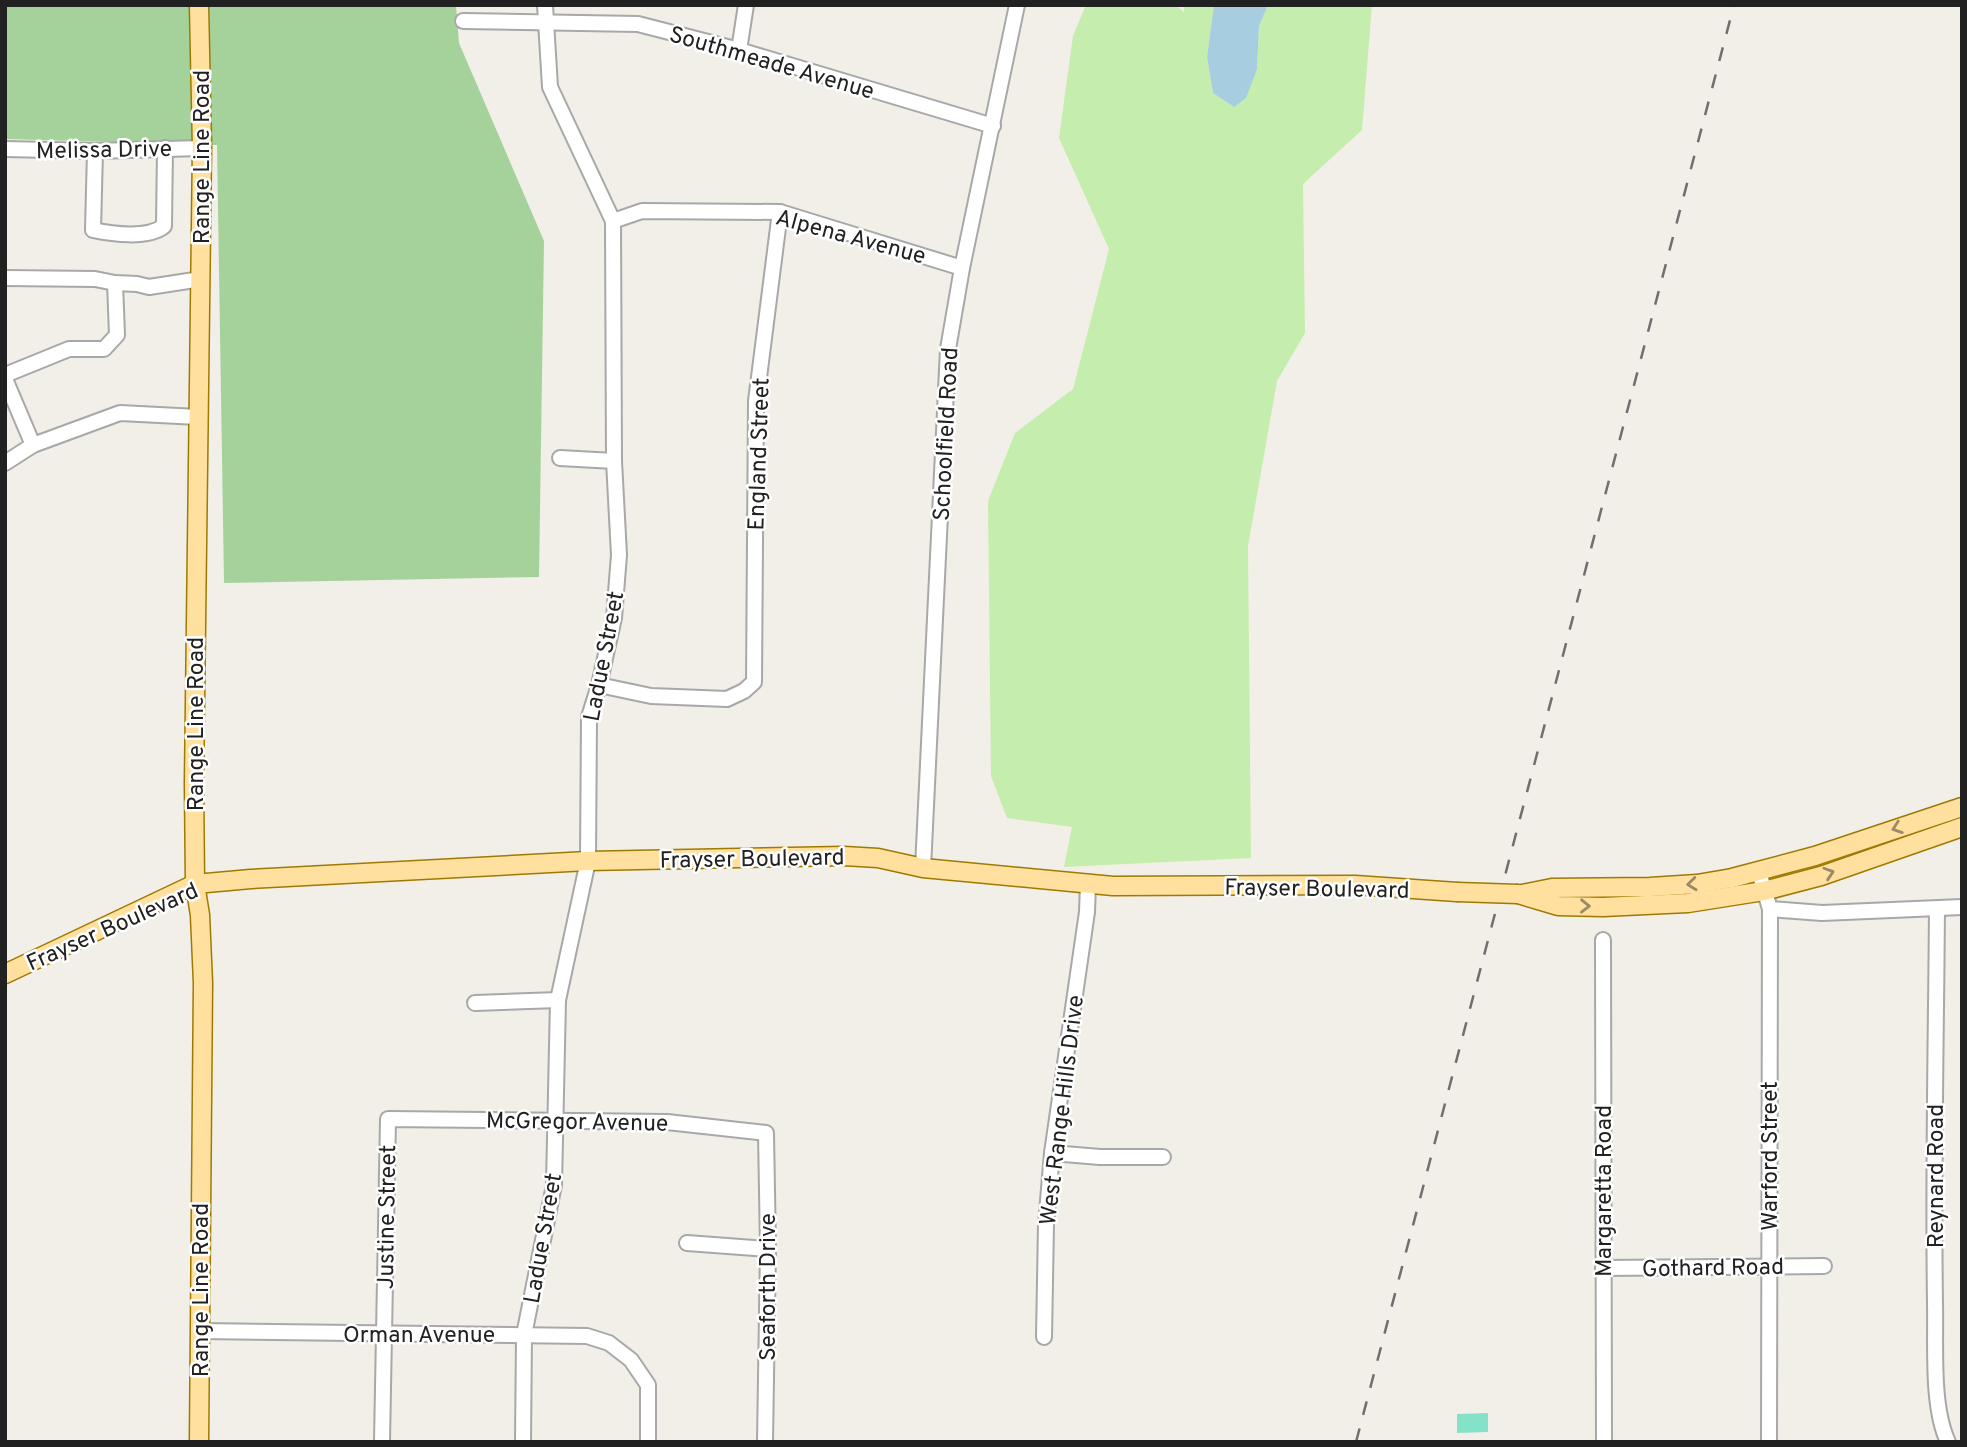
<svg xmlns="http://www.w3.org/2000/svg" width="1967" height="1447" font-family="Overpass,sans-serif">
<style>
.grass{fill:#c5edad}
.forest{fill:#a5d29b}
.pitch{fill:#84e2c8}
.water{fill:#a7cde0}
.lines{fill:none;stroke-linecap:round;stroke-linejoin:round}
.minor-casing{stroke:#a8a8a8;stroke-width:18}
.major-casing{stroke:#9e7a00;stroke-width:21}
.minor{stroke:#fff;stroke-width:14}
.major{stroke:#ffe09f;stroke-width:18}
.rail{stroke:#6f6f6f;stroke-width:2.5;stroke-dasharray:14 14;stroke-linecap:butt}
.major-bridge-casing{stroke:#9e7a00;stroke-width:21;stroke-linecap:butt}
.major-bridge{stroke:#ffe09f;stroke-width:18}
.oneway{stroke:#9b8a66}
.labels{text-anchor:middle;stroke-width:5;stroke-linejoin:round;paint-order:stroke}
.street-label{font-size:23px;fill:#212121;stroke:#fff}
</style>
<rect width="100%" height="100%" fill="#f2efe8"/>
<path class="grass" d="M1086,5H1175L1184,12V5H1214L1207,57L1213,93L1234,107L1257,69L1259,26L1268,5H1372L1362,130L1303,184L1305,333L1277,381L1248,546L1251,858L1064,867L1072,827L1007,818L991,776L988,501L1015,433L1073,389L1109,249L1059,138L1073,36Z"/>
<path class="forest" d="M5,5H456L459,43L544,241L539,577L224,583L217,145L5,139Z"/>
<path class="pitch" d="M1488,1413V1432L1457,1433V1414Z"/>
<path class="water" d="M1214,5H1268L1259,26L1257,69L1246,98L1234,107L1213,93L1207,57Z"/>
<g class="lines">
<g class="minor-casing">
<g id="minor">
<path d="M463,21L638,24L739,50L993,126"/>
<path d="M739,50L746,5"/>
<path d="M5,149L95,151L202,148"/>
<path d="M95,151L93,230C112,234 148,239 164,226L165,148"/>
<path d="M613,221L642,211L780,212L962,268"/>
<path d="M5,278L95,279L115,283L137,284L149,287L201,279"/>
<path d="M5,375L69,349H104L117,335L115,283"/>
<path d="M5,379L33,445"/>
<path d="M560,458L614,461"/>
<path d="M5,463L33,445L120,413L198,417"/>
<path d="M599,685L651,696L727,699L744,691L754,682L756,401L780,212"/>
<path d="M923,868L948,349L962,268L1017,5"/>
<path d="M1759,872L1770,909L1769,1442"/>
<path d="M1770,909L1822,913L1962,907"/>
<path d="M1937,909C1936,1041 1933,1173 1935,1304C1936,1344 1931,1406 1948,1442"/>
<path d="M1603,940L1604,1442"/>
<path d="M475,1003L558,1000"/>
<path d="M1052,1153L1100,1157H1163"/>
<path d="M687,1243L768,1249"/>
<path d="M1603,1268L1824,1266"/>
<path d="M200,1331L587,1336L609,1343L631,1360L648,1385V1442"/>
<path d="M1044,1337L1046,1224L1052,1153L1087,912L1088,884"/>
<path d="M382,1442L388,1119L667,1122L766,1133L768,1249L765,1442"/>
<path d="M523,1442L524,1335L554,1185L558,1000L588,861L589,717L599,685L614,618L619,555L614,461L613,221L550,87L545,5"/>
</g>
</g>
<g class="major-casing">
<g id="major">
<path d="M1518,894L1558,906L1603,907L1688,903L1764,891L1821,876L1962,827"/>
<path d="M1522,894L1552,888L1650,887L1697,884L1732,878L1815,856L1962,807"/>
<path d="M5,974L195,884L251,879L588,861L844,856L878,858L923,868L1113,886L1355,885L1457,892"/>
<path d="M199,1442L203,983L200,915L195,884L194,783L202,148L199,5"/>
</g>
</g>
<use href="#minor" class="minor"/>
<use href="#major" class="major"/>
<path class="rail" d="M1356,1442L1734,5"/>
<g class="major-bridge-casing">
<path id="major-bridge" d="M1457,892L1518,894"/>
</g>
<use href="#major-bridge" class="major-bridge"/>
</g>
<defs><path id="oneway-chevron" d="M-2-3.5L2.5 0L-2 3.5" fill="none" stroke-width="1.6" stroke-linecap="round" stroke-linejoin="round" transform="scale(1.75)"/></defs>
<g class="oneway">
<use href="#oneway-chevron" transform="translate(1897 828) rotate(161)"/>
<use href="#oneway-chevron" transform="translate(1829 873) rotate(-18)"/>
<use href="#oneway-chevron" transform="translate(1692 884) rotate(174)"/>
<use href="#oneway-chevron" transform="translate(1585 906) rotate(1)"/>
</g>
<g class="labels">
<g class="street-label">
<text transform="translate(772 62) rotate(16)" y="8">Southmeade Avenue</text>
<text transform="translate(104 149) rotate(-1)" y="8">Melissa Drive</text>
<text transform="translate(201 157) rotate(-90)" y="8">Range Line Road</text>
<text transform="translate(851 236) rotate(15)" y="8">Alpena Avenue</text>
<text transform="translate(945 434) rotate(-87)" y="8">Schoolfield Road</text>
<text transform="translate(758 454) rotate(-88)" y="8">England Street</text>
<text transform="translate(603 656) rotate(-79)" y="8">Ladue Street</text>
<text transform="translate(195 724) rotate(-90)" y="8">Range Line Road</text>
<text transform="translate(752 858) rotate(-1)" y="8">Frayser Boulevard</text>
<text transform="translate(1317 888) rotate(1)" y="8">Frayser Boulevard</text>
<text transform="translate(112 926) rotate(-24)" y="8">Frayser Boulevard</text>
<text transform="translate(1061 1110) rotate(-83)" y="8">West Range Hills Drive</text>
<text transform="translate(577 1121) rotate(1)" y="8">McGregor Avenue</text>
<text transform="translate(1769 1156) rotate(-90)" y="8">Warford Street</text>
<text transform="translate(1935 1176) rotate(-90)" y="8">Reynard Road</text>
<text transform="translate(1603 1191) rotate(-90)" y="8">Margaretta Road</text>
<text transform="translate(386 1217) rotate(-89)" y="8">Justine Street</text>
<text transform="translate(542 1238) rotate(-80)" y="8">Ladue Street</text>
<text transform="translate(1713 1267) rotate(-1)" y="8">Gothard Road</text>
<text transform="translate(767 1287) rotate(-90)" y="8">Seaforth Drive</text>
<text transform="translate(200 1290) rotate(-90)" y="8">Range Line Road</text>
<text x="419" y="1342">Orman Avenue</text>
</g>
</g>
<rect width="1967" height="1447" fill="none" stroke="#212121" stroke-width="14"/>
</svg>
